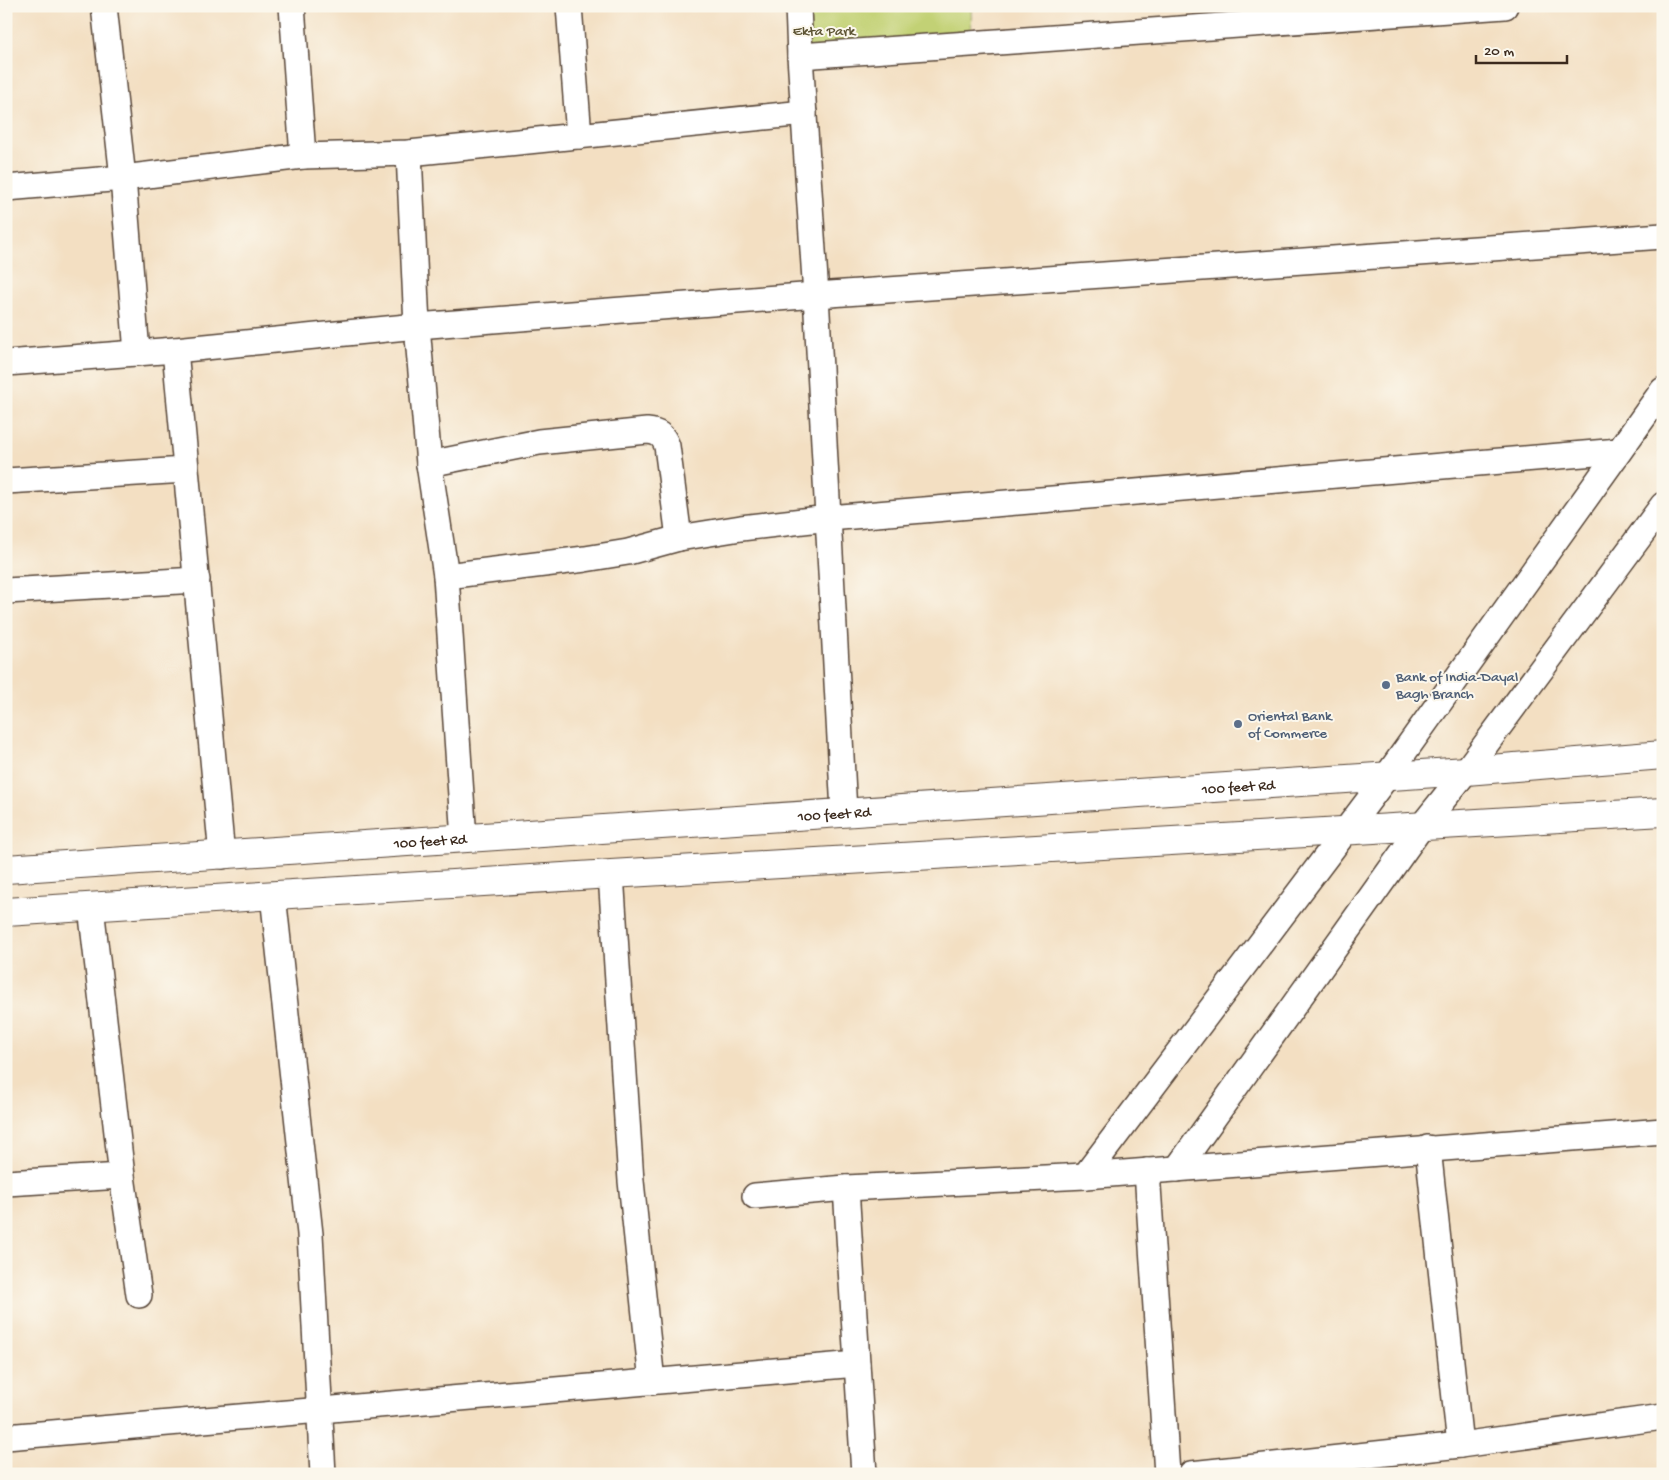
<svg xmlns="http://www.w3.org/2000/svg" width="1669" height="1480" font-family="'Gochi Hand',sans-serif">
<style>
.green{fill:#c2d174;stroke:#7e7e49}
.lines{fill:none;stroke-linecap:round;stroke-linejoin:round}
.street-casing{stroke:#574537;stroke-width:28}
.secondary-casing{stroke:#574537;stroke-width:30}
.street{stroke:#fff;stroke-width:25}
.secondary{stroke:#fff;stroke-width:28}
.service-dot{fill:#5c6f8a;stroke:#fbf7ec;stroke-width:2}
.labels{text-anchor:middle;stroke-width:4;stroke-linejoin:round;paint-order:stroke}
.park-label{font-size:15px;fill:#5d5434;stroke:#fbf7ec}
.service-label{font-size:15px;fill:#4e5e75;stroke:#fbf7ec;text-anchor:start}
.street-label{font-size:15px;fill:#3b2a1e;stroke:#fbf7ec}
</style>
<rect width="100%" height="100%" fill="#fbf7ec"/>
<filter id="ink" filterUnits="userSpaceOnUse"><feTurbulence type="fractalNoise" baseFrequency=".02" numOctaves="2"/><feDisplacementMap in="SourceGraphic" scale="10" xChannelSelector="R" yChannelSelector="G"/><feConvolveMatrix kernelMatrix="1 2 1 2 8 2 1 2 1" color-interpolation-filters="sRGB"/></filter>
<filter id="wash" filterUnits="userSpaceOnUse"><feTurbulence type="fractalNoise" baseFrequency=".0096" numOctaves="4" result="noise"/><feDisplacementMap in="SourceGraphic" scale="20" xChannelSelector="R" yChannelSelector="G"/><feGaussianBlur stdDeviation="1.12" result="paint"/><feColorMatrix in="noise" values="0 0 0 0 0 0 0 0 0 0 0 0 0 0 0 0 0 1.4 0 .05"/><feComposite in="paint" operator="in"/></filter>
<g filter="url(#wash)">
<rect width="100%" height="100%" fill="#f3dfc2"/>
<path class="green" d="M799,6H971L972,43L800,56Z"/>
</g>
<g filter="url(#ink)">
<g class="lines">
<g class="street-casing">
<g id="street">
<path d="M104,6L123,178L137,353"/>
<path d="M292,6L303,156"/>
<path d="M569,6L579,136"/>
<path d="M798,6L800,56L816,295L844,812"/>
<path d="M800,56L1505,6"/>
<path d="M409,153L417,326L429,464L446,576L464,839"/>
<path d="M6,188L123,178L303,156L409,153L804,113"/>
<path d="M175,350L222,856"/>
<path d="M6,363L175,350L417,326L816,295L1663,236"/>
<path d="M429,464L539,442L647,431C658,432 663,435 667,446L679,538"/>
<path d="M6,481L186,470"/>
<path d="M446,576L585,559L628,552L679,538L741,528L829,518L1619,451"/>
<path d="M6,591L197,580"/>
<path d="M611,874L631,1181L652,1382"/>
<path d="M273,895L310,1234L323,1474"/>
<path d="M91,907L122,1176L139,1295"/>
<path d="M1428,1148L1460,1445"/>
<path d="M1177,1169L1421,827L1466,771L1663,505"/>
<path d="M1147,1171L1167,1474"/>
<path d="M1085,1176L1387,776L1663,390"/>
<path d="M6,1183L122,1176"/>
<path d="M846,1188L864,1474"/>
<path d="M755,1196L846,1188L1085,1176L1663,1131"/>
<path d="M6,1437L857,1364"/>
<path d="M1191,1474L1460,1445L1663,1417"/>
</g>
</g>
<g class="secondary-casing">
<g id="secondary">
<path id="s1" d="M6,869L1466,771L1663,755"/>
<path d="M6,912L611,874L1663,812"/>
</g>
</g>
<use href="#street" class="street"/>
<use href="#secondary" class="secondary"/>
</g>
</g>
<g class="service-dot">
<circle cx="1386" cy="685" r="5"/>
<circle cx="1238" cy="724" r="5"/>
</g>
<g class="labels">
<g class="park-label">
<text x="824" y="35">Ekta Park</text>
</g>
<g class="service-label">
<text x="1396" y="681">Bank of India-Dayal<tspan x="1396" dy="17">Bagh Branch</tspan></text>
<text x="1248" y="720">Oriental Bank<tspan x="1248" dy="17">of Commerce</tspan></text>
</g>
<g class="street-label">
<text dy="5" stroke="none"><textPath href="#s1" startOffset="1235">100 feet Rd</textPath></text>
<text dy="5" stroke="none"><textPath href="#s1" startOffset="830">100 feet Rd</textPath></text>
<text dy="5" stroke="none"><textPath href="#s1" startOffset="425">100 feet Rd</textPath></text>
</g>
</g>
<rect width="1669" height="1480" fill="none" stroke="#fbf7ec" stroke-width="25"/>
<path d="M1476 55v8h91v-8" fill="none" stroke="#3b2a1e" stroke-width="2.5"/>
<text x="1484" y="55" font-size="15" fill="#3b2a1e" stroke="#fbf7ec" stroke-width="4" paint-order="stroke">20 m</text>
</svg>
